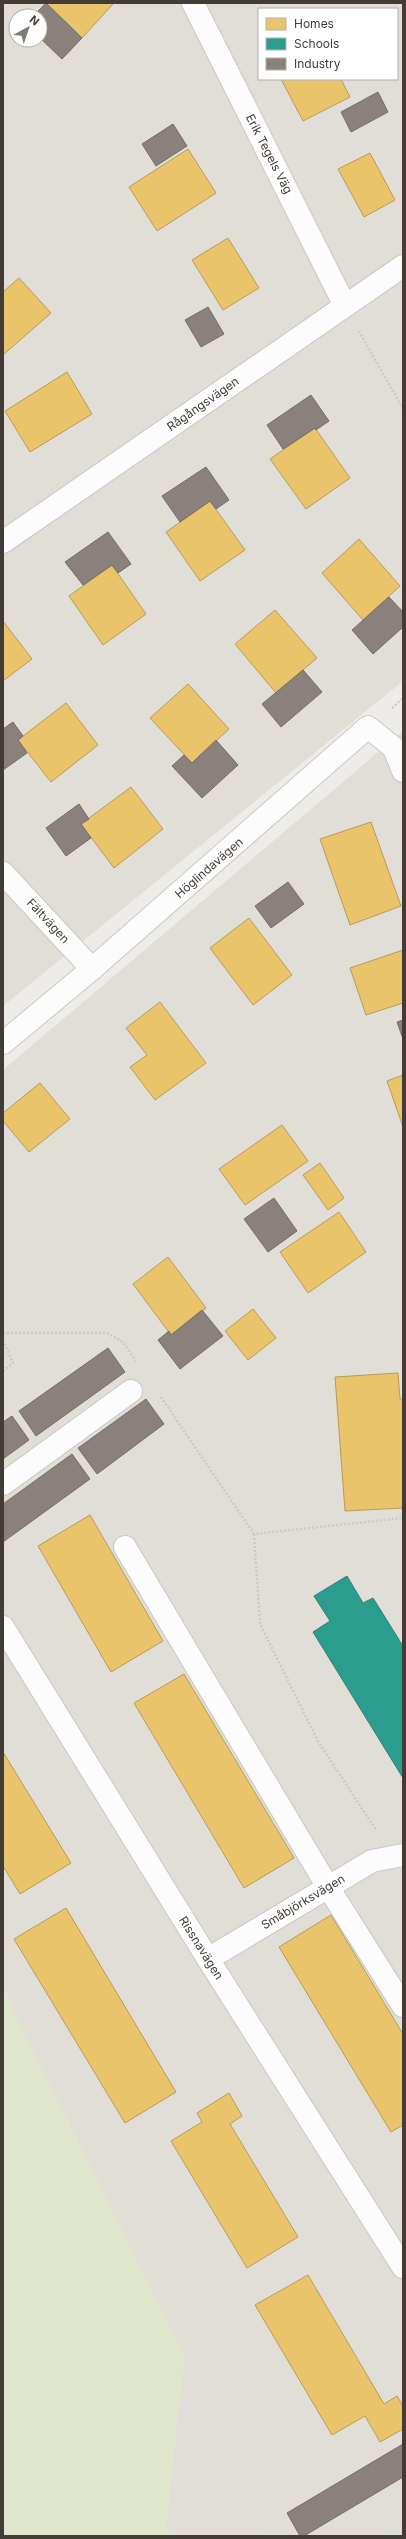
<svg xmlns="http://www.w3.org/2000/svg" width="406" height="2539" font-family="Inter,sans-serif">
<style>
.residential{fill:#e1ddd7;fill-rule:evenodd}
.green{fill:#dfe6cb}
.parking{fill:#dfddda}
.homes{fill:#e9c46a;stroke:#b79b5a}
.schools{fill:#2a9d8f;stroke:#328074}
.industry{fill:#8a817c;stroke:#756c67}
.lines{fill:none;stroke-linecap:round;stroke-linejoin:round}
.minor-casing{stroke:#cac8c5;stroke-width:24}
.path{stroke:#cccac6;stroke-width:2.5;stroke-dasharray:2 2;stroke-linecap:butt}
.minor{stroke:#fcfcfc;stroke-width:22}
.labels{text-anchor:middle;stroke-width:4;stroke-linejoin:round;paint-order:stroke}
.street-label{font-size:12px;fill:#433c36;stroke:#fff}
</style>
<rect width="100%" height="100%" fill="#eeece9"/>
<g class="residential">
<path d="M3,3H403V681L3,1006ZM259,9H397V79H259ZM16,16H40V40H16Z"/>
<path d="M403,731V2536H169L166,2523L184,2357L3,1989V1070Z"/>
</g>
<path class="green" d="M3,1989L184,2357L166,2523L169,2536H3Z"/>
<g class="parking">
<path d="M403,2520V2536H377Z"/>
<path d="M279,2524L287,2536H259Z"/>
</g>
<g class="homes">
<path d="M46,3H112L113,4L82,38Z"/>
<path d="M281,79H341L350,97L303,121Z"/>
<path d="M188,149L216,193L157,231L129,187Z"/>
<path d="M370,153L395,200L364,217L338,169Z"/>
<path d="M228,238L259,288L223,310L192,260Z"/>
<path d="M19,278L51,313L3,355V292Z"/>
<path d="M67,372L92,414L30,452L5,411Z"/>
<path d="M315,428L350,478L306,509L270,459Z"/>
<path d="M210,501L245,550L200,581L166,532Z"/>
<path d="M359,539L400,586L363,620L322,573Z"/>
<path d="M112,565L146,614L103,645L69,596Z"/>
<path d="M275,610L317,658L276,693L235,644Z"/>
<path d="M3,621L32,659L3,681Z"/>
<path d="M188,684L229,729L192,763L150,718Z"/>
<path d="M66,703L98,745L51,782L18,740Z"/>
<path d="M131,787L163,829L114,868L81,824Z"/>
<path d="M371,822L401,906L350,925L320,839Z"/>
<path d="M249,918L292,975L253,1005L210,948Z"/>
<path d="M403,950V1003L366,1015L350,968Z"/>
<path d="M160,1002L206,1063L155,1100L130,1067L147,1055L126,1028Z"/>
<path d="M403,1075V1127L387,1081Z"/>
<path d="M40,1083L70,1119L29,1152L3,1121V1113Z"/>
<path d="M282,1125L308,1161L245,1205L219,1169Z"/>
<path d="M320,1163L344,1198L328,1210L303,1175Z"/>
<path d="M339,1212L366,1252L308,1293L280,1252Z"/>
<path d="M168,1257L206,1308L171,1335L133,1284Z"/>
<path d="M253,1309L276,1338L248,1360L225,1331Z"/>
<path d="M398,1373L400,1399H403V1508L345,1511L335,1377Z"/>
<path d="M90,1515L163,1641L111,1672L38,1546Z"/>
<path d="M184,1674L294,1858L244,1888L134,1703Z"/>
<path d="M3,1752L71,1863L20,1894L3,1866Z"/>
<path d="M66,1908L176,2092L125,2123L14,1939Z"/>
<path d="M331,1915L403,2034V2125L391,2132L279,1947Z"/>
<path d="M229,2093L242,2116L230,2124L298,2237L247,2268L171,2141L202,2122L197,2113Z"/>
<path d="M308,2275L384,2404L397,2396L403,2406V2429L380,2442L365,2416L332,2435L255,2305Z"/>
</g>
<path class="schools" d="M347,1576L363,1603L373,1598L403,1646V1778L313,1632L330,1621L314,1596Z"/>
<g class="industry">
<path d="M46,3L82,38L62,59L40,38V16H33Z"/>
<path d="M378,92L388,112L351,132L341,112Z"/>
<path d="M173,124L187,146L156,166L142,144Z"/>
<path d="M208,307L224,334L201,347L185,320Z"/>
<path d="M311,395L329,421L316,430L315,428L283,449L267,425Z"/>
<path d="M206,467L229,500L216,509L210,501L180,522L162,496Z"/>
<path d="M108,532L131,564L118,573L112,565L83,585L65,562Z"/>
<path d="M389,597L403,612V627L373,654L352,630Z"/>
<path d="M303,670L322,692L281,727L262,704Z"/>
<path d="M13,722L23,736L18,740L27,753L3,770V729Z"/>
<path d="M216,740L238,765L202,798L172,766L184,755L192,763Z"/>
<path d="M79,804L89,819L81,824L91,838L66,856L46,828Z"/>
<path d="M288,882L304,904L271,928L255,906Z"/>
<path d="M403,1020V1039L397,1022Z"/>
<path d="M274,1198L297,1231L268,1252L244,1219Z"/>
<path d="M202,1310L223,1336L180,1369L158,1340L169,1331L171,1335Z"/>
<path d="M108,1348L125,1372L36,1436L19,1411Z"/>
<path d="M146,1399L164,1424L97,1474L78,1448Z"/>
<path d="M12,1416L29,1440L3,1459V1422Z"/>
<path d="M72,1454L90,1479L3,1542V1504Z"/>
<path d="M403,2444V2477L304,2536H300L287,2513Z"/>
</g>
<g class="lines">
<g class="minor-casing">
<g id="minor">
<path d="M193,3L345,306"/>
<path d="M3,542L403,266"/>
<path d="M3,873L92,969"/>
<path d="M3,1043L92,969L368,727L394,748L403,771"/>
<path d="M3,1484L131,1391"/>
<path d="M125,1547L328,1887L403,2006"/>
<path d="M3,1627L208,1959L403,2267"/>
<path d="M208,1959L372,1861L403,1855"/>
</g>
</g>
<g class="path">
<path d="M359,331L403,409"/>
<path d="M392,708L403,698"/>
<path d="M3,1333H107L123,1342L136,1361"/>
<path d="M3,1340L13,1363L3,1371"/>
<path d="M161,1397L254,1534L403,1518"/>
<path d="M254,1534L260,1624L318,1741L376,1830"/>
</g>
<use href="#minor" class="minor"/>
</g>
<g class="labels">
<g class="street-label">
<text transform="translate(269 154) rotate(63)" y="4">Erik Tegels Väg</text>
<text transform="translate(203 404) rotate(-35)" y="4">Rågångsvägen</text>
<text transform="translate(209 868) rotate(-41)" y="4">Höglindavägen</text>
<text transform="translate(48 921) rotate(47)" y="4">Fältvägen</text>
<text transform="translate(303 1902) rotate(-31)" y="4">Småbjörksvägen</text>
<text transform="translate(201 1948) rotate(58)" y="4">Rissnavägen</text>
</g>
</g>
<rect width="406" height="2539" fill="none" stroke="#433c36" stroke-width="8"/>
<rect x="258" y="8" width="140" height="72" fill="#ffffff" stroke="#b4b1af"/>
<rect x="266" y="18" width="20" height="12" fill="#e9c46a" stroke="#b4b1af"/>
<text x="294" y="28" font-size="12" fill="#433c36">Homes</text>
<rect x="266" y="38" width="20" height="12" fill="#2a9d8f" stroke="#b4b1af"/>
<text x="294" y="48" font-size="12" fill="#433c36">Schools</text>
<rect x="266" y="58" width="20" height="12" fill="#8a817c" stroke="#b4b1af"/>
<text x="294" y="68" font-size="12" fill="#433c36">Industry</text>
<g transform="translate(28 28) rotate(40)"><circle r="19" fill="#ffffff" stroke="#b4b1af"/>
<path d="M0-3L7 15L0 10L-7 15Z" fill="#7f7a75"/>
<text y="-6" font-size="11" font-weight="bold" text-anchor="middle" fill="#433c36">N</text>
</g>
</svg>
